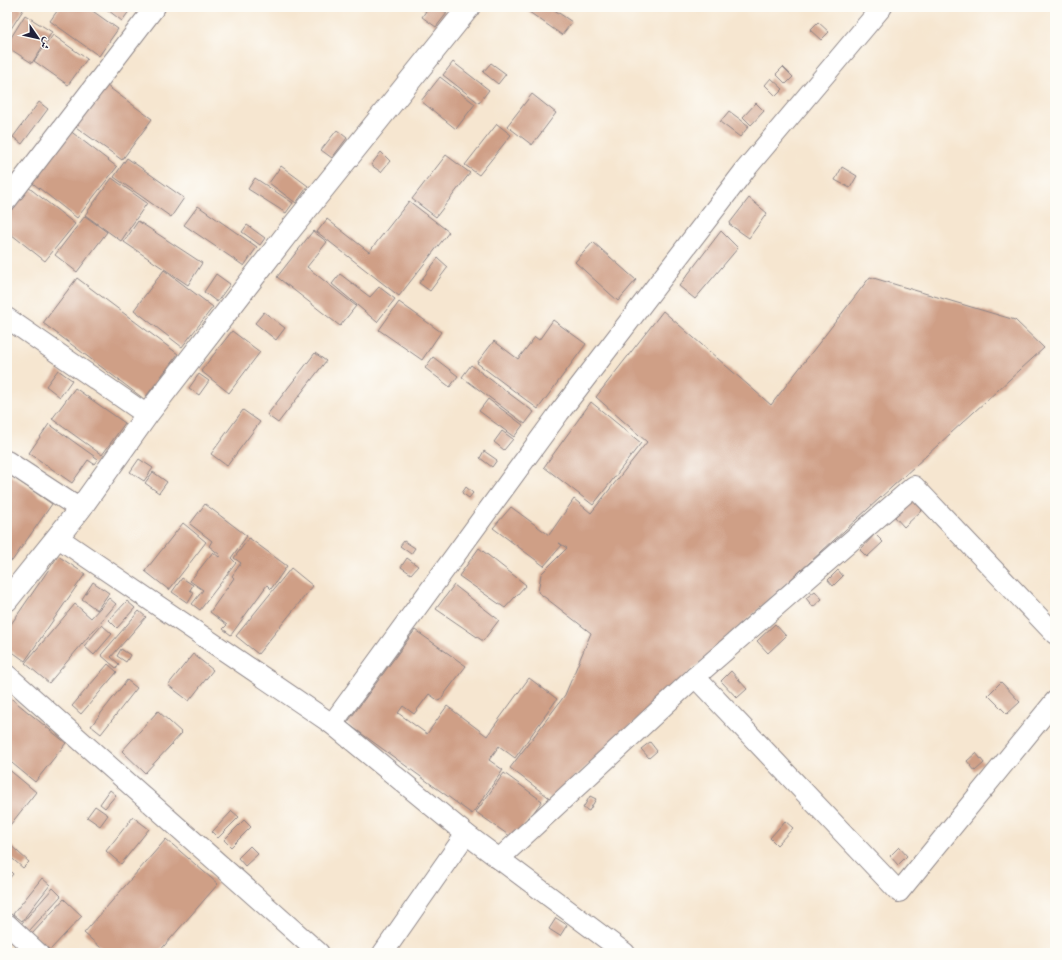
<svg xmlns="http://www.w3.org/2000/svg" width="1062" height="960" font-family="'IM FELL French Canon',Amiri,serif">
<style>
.building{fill:#cf9f86}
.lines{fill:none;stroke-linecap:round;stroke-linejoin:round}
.street-casing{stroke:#8c8486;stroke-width:22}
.secondary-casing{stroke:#8c8486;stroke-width:24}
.street{stroke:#fff;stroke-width:20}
.secondary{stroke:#fff;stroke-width:22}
</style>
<rect width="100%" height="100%" fill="#fdfcf7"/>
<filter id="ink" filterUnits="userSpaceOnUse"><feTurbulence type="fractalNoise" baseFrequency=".025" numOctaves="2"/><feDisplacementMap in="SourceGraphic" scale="8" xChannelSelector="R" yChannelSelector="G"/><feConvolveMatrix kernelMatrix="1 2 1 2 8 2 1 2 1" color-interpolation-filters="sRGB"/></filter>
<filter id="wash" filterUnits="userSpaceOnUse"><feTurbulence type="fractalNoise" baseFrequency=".012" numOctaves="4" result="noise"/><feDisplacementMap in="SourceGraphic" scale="16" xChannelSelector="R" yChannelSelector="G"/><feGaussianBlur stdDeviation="0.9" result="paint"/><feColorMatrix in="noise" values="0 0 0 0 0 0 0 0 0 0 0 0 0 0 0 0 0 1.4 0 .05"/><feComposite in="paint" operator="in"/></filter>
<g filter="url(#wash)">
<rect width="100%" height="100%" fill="#f6e6d0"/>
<g id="blocks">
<g class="building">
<path d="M7,7H19L23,10L7,35Z"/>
<path d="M60,7H87L118,29L99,56L50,21Z"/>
<path d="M104,7H132L122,21Z"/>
<path d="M421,7H438L447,13L436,27L422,17L426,11Z"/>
<path d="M522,7H550L572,22L562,35Z"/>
<path d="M25,15L52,32L32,63L7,47V44Z"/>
<path d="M818,22L829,32L821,40L810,30Z"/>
<path d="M53,35L87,59L68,85L34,61Z"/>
<path d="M453,62L489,90L479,103L443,75Z"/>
<path d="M491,63L506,74L498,84L483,72Z"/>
<path d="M783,67L793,77L786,84L776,74Z"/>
<path d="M440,77L475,104L456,129L421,101Z"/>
<path d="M771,78L783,89L776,96L765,85Z"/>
<path d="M103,83L152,119L122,160L73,125Z"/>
<path d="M532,94L556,113L532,145L507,126Z"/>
<path d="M39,102L48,109L22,144L13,137Z"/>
<path d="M756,103L764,111L751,125L743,117Z"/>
<path d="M729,111L749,126L740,137L720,122Z"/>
<path d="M497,124L511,135L479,175L465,165Z"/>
<path d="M69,130L117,167L77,218L30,181Z"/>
<path d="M337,130L347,138L332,158L321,150Z"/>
<path d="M381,152L390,161L381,172L371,165Z"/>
<path d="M446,155L470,173L436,217L412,199Z"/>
<path d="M127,158L184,198L171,217L114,177Z"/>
<path d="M281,166L308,186L296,203L269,183Z"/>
<path d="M842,167L857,176L850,188L835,180Z"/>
<path d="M112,178L147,203L121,241L85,215Z"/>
<path d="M255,178L293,203L286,213L248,189Z"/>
<path d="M28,187L75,224L45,261L7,231V214Z"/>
<path d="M749,198L767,213L749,238L729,224Z"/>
<path d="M409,201L449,232L399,296L317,232L327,219L369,252Z"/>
<path d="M198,206L257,247L244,266L184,225Z"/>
<path d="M85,216L107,232L77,272L55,255Z"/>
<path d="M138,221L202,263L188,285L124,242Z"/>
<path d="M247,225L265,238L260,245L242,232Z"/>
<path d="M313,231L327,242L307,267L356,306L340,326L277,277Z"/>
<path d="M721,231L738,248L695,299L679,286Z"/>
<path d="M593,242L636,280L618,301L575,262Z"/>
<path d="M438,258L448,267L430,291L419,283Z"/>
<path d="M164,270L213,307L182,347L134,310Z"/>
<path d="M216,274L230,284L217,302L204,292Z"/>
<path d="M340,274L370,297L379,287L395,299L377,322L332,284Z"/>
<path d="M870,277L1015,320L1044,348L551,799L510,768L565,695L591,633L538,592L541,574L567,548L559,543L562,545L544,566L493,528L511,507L549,535L574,499L591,513L647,442L596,397L663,311L771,405Z"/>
<path d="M77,278L178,354L144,399L43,323Z"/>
<path d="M399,302L441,332L422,360L379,330Z"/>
<path d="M264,312L285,328L276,340L255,323Z"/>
<path d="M553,320L586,344L538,409L477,363L494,341L518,359L535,337L539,340Z"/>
<path d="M232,331L260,352L229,393L201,371Z"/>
<path d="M315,353L326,361L278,423L267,415Z"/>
<path d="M433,357L458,376L450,387L425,368Z"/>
<path d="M471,365L534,412L525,424L462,377Z"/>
<path d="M58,370L72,380L60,397L46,386Z"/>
<path d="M199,374L209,381L199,395L189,388Z"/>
<path d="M75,388L125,423L102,455L52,419Z"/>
<path d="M488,399L523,425L514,437L479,411Z"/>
<path d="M591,402L641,443L593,505L544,467Z"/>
<path d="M243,410L260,422L227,466L211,454Z"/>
<path d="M49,424L98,459L94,464L88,460L72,483L29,453Z"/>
<path d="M502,431L513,439L504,450L494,442Z"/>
<path d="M484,451L497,460L492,467L480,458Z"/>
<path d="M139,459L153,468L144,481L130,472Z"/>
<path d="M153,472L167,482L159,493L145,483Z"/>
<path d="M7,473L52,504L12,561L7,558Z"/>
<path d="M466,487L473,493L469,498L462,493Z"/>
<path d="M913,500L922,510L904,527L895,517Z"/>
<path d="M205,504L247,536L231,558L236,563L200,610L192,604L203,590L190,581L213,552L219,557L220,555L209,546L212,541L190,524Z"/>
<path d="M183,523L206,542L169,590L145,571Z"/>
<path d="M875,534L883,542L867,557L860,550Z"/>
<path d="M249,538L287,566L271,589L267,585L231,635L223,629L227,625L210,612L234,578L232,576L241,563L234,558Z"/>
<path d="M404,541L415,548L411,554L400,546Z"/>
<path d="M479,548L526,585L505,608L459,576Z"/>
<path d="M58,556L85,574L25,661L7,648V630Z"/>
<path d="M407,558L418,566L411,574L401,567Z"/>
<path d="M291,568L313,586L258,654L236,636Z"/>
<path d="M838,570L843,576L833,586L828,580Z"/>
<path d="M182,578L193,585L190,590L194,593L188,603L172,592Z"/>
<path d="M93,582L109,593L97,610L82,599Z"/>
<path d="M454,585L499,620L483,641L436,609Z"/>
<path d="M815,591L822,599L813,607L806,598Z"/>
<path d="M109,598L116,604L49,683L25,663L75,604L91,618Z"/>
<path d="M127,601L135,608L117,628L109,620Z"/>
<path d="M139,611L146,617L111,657L119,664L116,668L101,655Z"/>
<path d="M775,624L786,636L768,653L757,641Z"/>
<path d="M102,625L112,634L94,655L84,646Z"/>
<path d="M415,630L466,666L439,701L429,694L414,714L403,706L398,713L427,734L447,706L487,736L529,678L557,699L515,758L499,746L489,760L503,770L472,814L347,723Z"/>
<path d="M121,649L130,655L126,662L117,656Z"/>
<path d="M193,654L213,670L189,701L168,685Z"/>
<path d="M108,664L117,672L81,714L72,706Z"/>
<path d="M731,671L747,689L737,698L721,681Z"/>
<path d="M127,680L137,688L101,734L91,726Z"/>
<path d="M1001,682L1020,702L1007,714L988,695Z"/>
<path d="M7,695L66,743L35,782L7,759Z"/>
<path d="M158,711L182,733L145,773L122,751Z"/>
<path d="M650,742L657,751L649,758L641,749Z"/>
<path d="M976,753L984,763L975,771L967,761Z"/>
<path d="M7,768L36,792L7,829Z"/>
<path d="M504,773L542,801L514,839L476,812Z"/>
<path d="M110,790L116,795L105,808L100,804Z"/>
<path d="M590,796L596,799L589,811L583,808Z"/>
<path d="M95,806L108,815L100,826L87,817Z"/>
<path d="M232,811L239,817L218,838L212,832Z"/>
<path d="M133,817L149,829L121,864L106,851Z"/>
<path d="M244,820L251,827L231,847L224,840Z"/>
<path d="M785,821L793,828L777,845L770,838Z"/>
<path d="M166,839L218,884L158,953H107L84,933Z"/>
<path d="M7,842L29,862L23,868L7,854Z"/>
<path d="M250,846L258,854L245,866L238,858Z"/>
<path d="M899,847L907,856L898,865L890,856Z"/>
<path d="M7,862L11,865L8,869L13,874L7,881Z"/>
<path d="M42,878L50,885L22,921L13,914Z"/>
<path d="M53,888L61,896L29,931L21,924Z"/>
<path d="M64,899L82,916L50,950L32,934Z"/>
<path d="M556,918L567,925L560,936L549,929Z"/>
</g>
</g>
</g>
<g filter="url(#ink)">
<use href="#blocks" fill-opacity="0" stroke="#8c8486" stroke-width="1"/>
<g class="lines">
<g class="street-casing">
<g id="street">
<path d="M7,200L155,7"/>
<path d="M7,318L147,415"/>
<path d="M7,461L80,509"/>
<path d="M57,537L332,724L466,834L625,953"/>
<path d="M7,675L319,953"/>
<path d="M695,677L899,892L1055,701"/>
<path d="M332,724L559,413L745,170L882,7"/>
<path d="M499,859L695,677L914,486L1055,634"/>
<path d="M7,924L38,953"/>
<path d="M383,953L466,834"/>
</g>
</g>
<g class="secondary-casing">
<path id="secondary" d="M7,600L80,509L147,415L290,230L469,7"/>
</g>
<use href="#street" class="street"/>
<use href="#secondary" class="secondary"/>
</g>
</g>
<rect width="1062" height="960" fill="none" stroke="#fdfcf7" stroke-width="24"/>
<g transform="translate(38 38) rotate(124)" stroke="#fdfcf7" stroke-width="3" paint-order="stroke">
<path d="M0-3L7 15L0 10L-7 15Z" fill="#22223b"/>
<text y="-6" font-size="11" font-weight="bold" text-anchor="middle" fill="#22223b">ش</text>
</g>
</svg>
